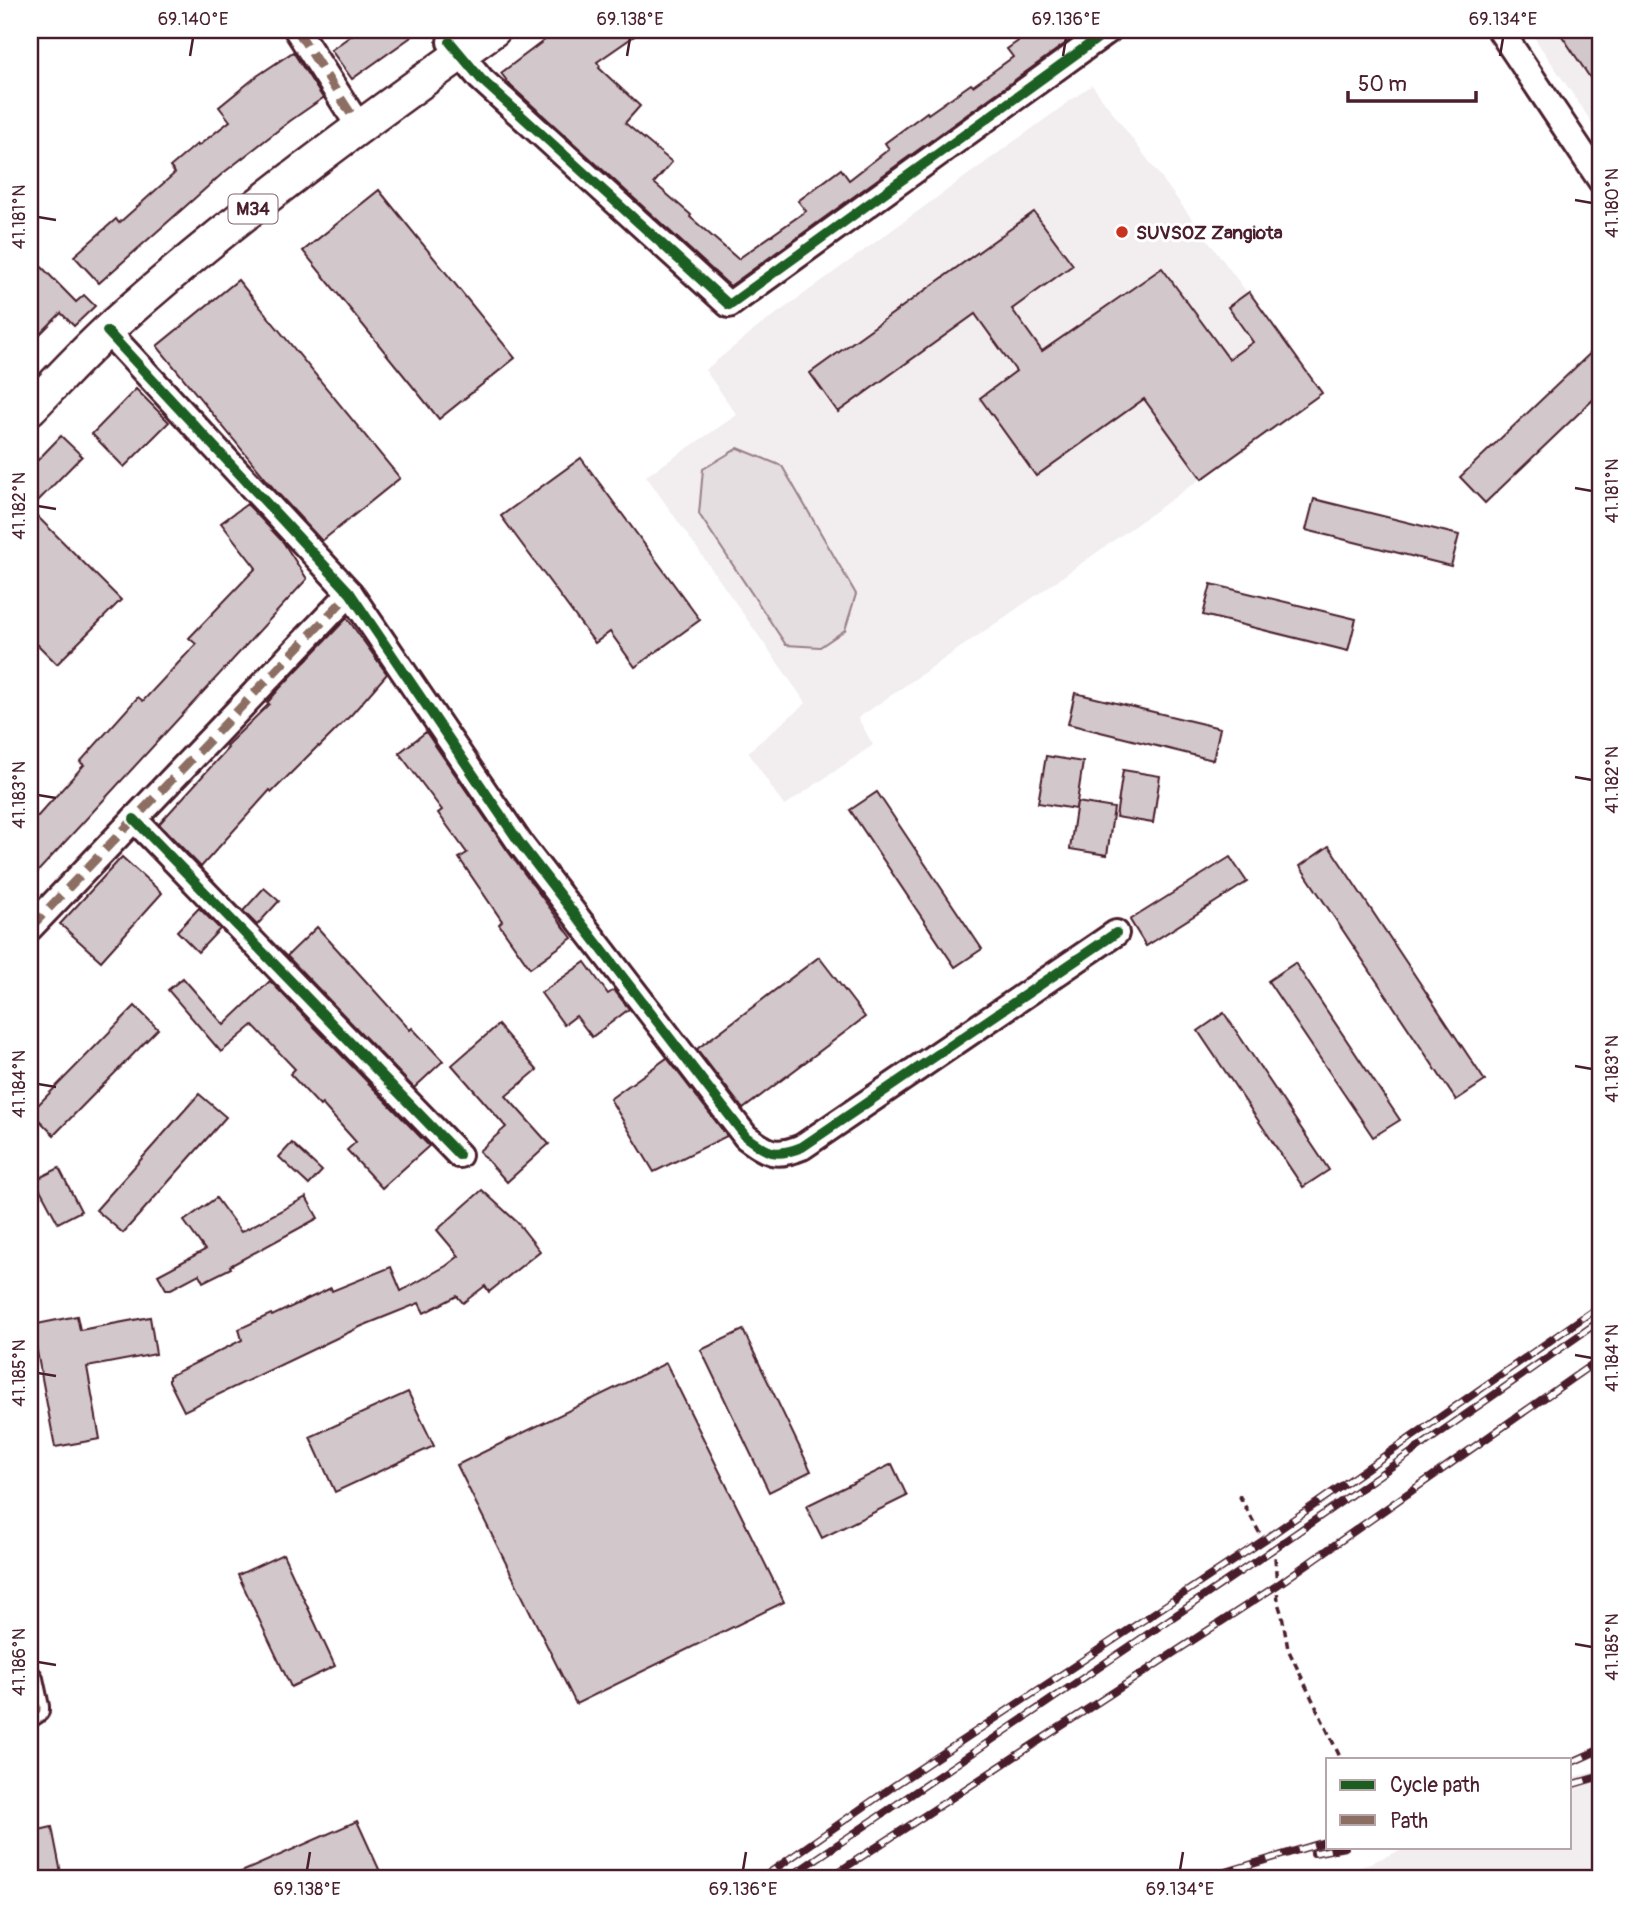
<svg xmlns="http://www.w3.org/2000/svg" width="1631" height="1908" font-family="Pangolin,sans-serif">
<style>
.built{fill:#f2eeef}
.green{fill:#e5dee0;stroke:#987e86;stroke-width:2}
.building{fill:#d2c7cb;stroke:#4a1f2b;stroke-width:2}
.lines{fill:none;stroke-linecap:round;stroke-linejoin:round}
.minor-casing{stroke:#4a1f2b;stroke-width:30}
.major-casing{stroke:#4a1f2b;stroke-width:37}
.path{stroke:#4a1f2b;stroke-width:3.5;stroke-dasharray:7 5;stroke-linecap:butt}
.minor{stroke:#fff;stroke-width:24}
.major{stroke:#fff;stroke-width:32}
.rail-casing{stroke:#4a1f2b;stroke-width:8}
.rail{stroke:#fff;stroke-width:5;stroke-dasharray:16;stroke-linecap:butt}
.quiet{stroke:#8d6e63;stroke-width:9;stroke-dasharray:18 9;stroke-linecap:butt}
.cycleway-casing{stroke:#fff;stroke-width:15}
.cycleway{stroke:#1b5e20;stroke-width:10}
.ticks{fill:none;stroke:#4a1f2b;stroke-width:2.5}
.poi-dot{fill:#c8321e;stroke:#fff;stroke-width:2.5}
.labels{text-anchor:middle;stroke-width:6;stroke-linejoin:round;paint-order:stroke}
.shield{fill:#fff;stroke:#80626b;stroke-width:2}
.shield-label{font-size:18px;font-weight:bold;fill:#4a1f2b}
.poi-label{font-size:19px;font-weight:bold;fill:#4a1f2b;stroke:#fff;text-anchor:start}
.neatline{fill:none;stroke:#4a1f2b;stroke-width:2.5}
.ticks-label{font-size:18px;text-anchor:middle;fill:#4a1f2b}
</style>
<rect width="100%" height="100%" fill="#fff"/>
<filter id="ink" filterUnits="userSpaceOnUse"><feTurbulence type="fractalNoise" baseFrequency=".0143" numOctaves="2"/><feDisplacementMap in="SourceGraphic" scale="14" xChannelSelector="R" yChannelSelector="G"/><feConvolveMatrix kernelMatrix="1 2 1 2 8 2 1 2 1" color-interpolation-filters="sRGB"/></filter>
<g filter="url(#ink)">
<g class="built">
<path d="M1529,30H1601V136Z"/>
<path d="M1092,85L1322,393L1031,599L858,718L873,745L784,806L748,752L806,703L646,476L737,415L705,370L757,328Z"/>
<path d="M1601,1770V1878H1344L1342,1875L1408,1847H1570V1778Z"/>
</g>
<path class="green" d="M738,448L782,466L856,594L845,630L820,647L786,645L699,514L703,469Z"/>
<g class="building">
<path d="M359,30H421L352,79L331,50Z"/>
<path d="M558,30H643L597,62L600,66L599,68L640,106L625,123L672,162L654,183L691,215L690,217L738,259L806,211L798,201L841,169L849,180L889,149L885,143L927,112L928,114L971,84L973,86L1013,57L1007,49L1034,30H1084L730,286L511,86L501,73Z"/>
<path d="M1558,30H1592L1601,43V94Z"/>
<path d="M293,52L323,98L290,121L222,174L99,283L74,256L116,219L119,223L175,173L170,167L197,144L198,146L230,121L219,107L257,76Z"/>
<path d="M379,190L515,358L439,419L303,251Z"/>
<path d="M1034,212L1073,265L1012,309L1042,351L1162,268L1229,359L1253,342L1228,307L1249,292L1322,393L1202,479L1144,399L1036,476L980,398L1016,371L975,314L838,412L810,373Z"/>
<path d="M30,255L76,302L84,295L95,306L74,326L61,313L30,344Z"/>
<path d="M238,280L400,478L322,541L274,489L157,346Z"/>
<path d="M1601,343V392L1485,503L1460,477Z"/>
<path d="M136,389L169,422L124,467L92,434Z"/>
<path d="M61,436L82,456L30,509L121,600L57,664L30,637V468Z"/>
<path d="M581,458L700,620L635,667L610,632L595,643L501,516Z"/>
<path d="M1314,499L1459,535L1451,566L1306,530Z"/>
<path d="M247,504L283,542L307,579L30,880V810L37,817L84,765L80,762L138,697L143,701L196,644L189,638L256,568L221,523Z"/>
<path d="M1211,584L1356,619L1348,651L1203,615Z"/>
<path d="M347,618L387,674L352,714L319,747L318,746L272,792L270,790L201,867L159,824L228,748L226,746L269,704L267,703L280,688Z"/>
<path d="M1075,693L1220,728L1213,760L1068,724Z"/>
<path d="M426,732L507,850L572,938L530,968L499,924L502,921L459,858L467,853L438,813L442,810L399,753Z"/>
<path d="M1046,756L1083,762L1076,809L1038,803Z"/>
<path d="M1123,770L1160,776L1153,823L1116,817Z"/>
<path d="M877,792L982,949L955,967L850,810Z"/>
<path d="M1077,802L1114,808L1107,855L1070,849Z"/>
<path d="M1329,846L1485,1081L1456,1100L1300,866Z"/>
<path d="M122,857L162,893L101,961L60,924Z"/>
<path d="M1230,857L1247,882L1146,946L1130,920Z"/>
<path d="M264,888L279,901L257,925L243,911Z"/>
<path d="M199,908L220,929L198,952L177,931Z"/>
<path d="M317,927L410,1030L412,1028L443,1061L414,1088L287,956Z"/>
<path d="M819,957L865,1017L743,1109L697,1049Z"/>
<path d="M585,962L608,994L614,990L629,1009L592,1037L576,1016L564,1025L541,993Z"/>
<path d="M1295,963L1400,1120L1373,1137L1268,981Z"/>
<path d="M183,978L224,1025L270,981L429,1146L382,1188L347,1150L356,1142L322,1104L320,1106L290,1074L295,1069L253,1025L221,1052L168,990Z"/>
<path d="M135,1006L158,1029L54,1135L31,1112Z"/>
<path d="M1224,1013L1329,1170L1303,1187L1198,1031Z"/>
<path d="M498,1025L537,1070L506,1096L549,1144L507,1182L479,1151L506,1127L452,1065Z"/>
<path d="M667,1058L727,1136L654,1172L610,1099Z"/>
<path d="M199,1094L226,1117L123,1233L96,1210Z"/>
<path d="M292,1143L322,1171L309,1185L279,1157Z"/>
<path d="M59,1168L81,1211L58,1223L35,1180Z"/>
<path d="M482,1190L517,1222L540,1251L489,1292L485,1286L463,1303L457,1296L424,1313L419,1303L362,1326L184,1411L169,1381V1376L242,1340L239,1329L271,1314L272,1316L331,1288L332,1291L391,1267L401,1291L446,1266L459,1256L437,1230Z"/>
<path d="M306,1197L318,1218L230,1266L231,1268L203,1282L199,1274L171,1289H166L158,1275L205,1250L184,1221L216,1198L241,1232Z"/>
<path d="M77,1316L80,1330L150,1317L156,1354L87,1367L100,1439L55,1447L32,1325Z"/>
<path d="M743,1330L811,1471L769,1492L701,1350Z"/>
<path d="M666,1363L784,1602L576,1704L457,1465Z"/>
<path d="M408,1392L434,1446L335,1492L310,1437Z"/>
<path d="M892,1464L907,1496L822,1538L806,1506Z"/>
<path d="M283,1554L335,1666L291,1687L238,1575Z"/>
<path d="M357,1821L383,1878H228Z"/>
<path d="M52,1827L62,1878H30V1832Z"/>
</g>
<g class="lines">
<g class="minor-casing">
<g id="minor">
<path d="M297,30L351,114"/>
<path d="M1500,30L1601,181"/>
<path d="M450,42L481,79L729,305L1109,30"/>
<path d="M107,331L350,593L519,842L746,1137C768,1153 775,1158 802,1147L1116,933"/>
<path d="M134,819L459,1155"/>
<path d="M30,928L350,593"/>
<path d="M30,1679L36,1707V1710L30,1714"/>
</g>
</g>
<g class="major-casing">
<path id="major" d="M30,409C59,379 88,347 120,319C238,214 366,121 494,30"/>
</g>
<path class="path" d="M1239,1495L1259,1532L1275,1557L1278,1603L1282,1615L1288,1649L1341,1759"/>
<use href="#minor" class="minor"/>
<use href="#major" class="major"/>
<g class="rail-casing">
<g id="rail">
<path d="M1570,1763L1601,1749"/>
<path d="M1570,1785L1601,1776"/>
<path d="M1314,1853L1345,1847"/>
<path d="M762,1878L895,1785L1264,1540L1601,1305"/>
<path d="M788,1878L1272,1550L1601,1320"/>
<path d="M829,1878L1276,1586L1601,1358"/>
<path d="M1206,1878L1328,1841"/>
</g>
</g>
<use href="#rail" class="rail"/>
<g class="quiet">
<path d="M297,30L351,114"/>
<path d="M30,928L350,593"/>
<path d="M30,1679L36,1707V1710L30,1714"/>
</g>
<g class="cycleway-casing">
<g id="cycleway">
<path d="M450,42L481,79L729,305L1109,30"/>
<path d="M107,331L350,593L519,842L746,1137C768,1153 775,1158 802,1147L1116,933"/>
<path d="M134,819L459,1155"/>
</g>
</g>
<use href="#cycleway" class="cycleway"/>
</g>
</g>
<path class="ticks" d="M190,56L193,38M627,56L630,38M1063,56L1066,38M1500,56L1503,38M1575,200L1592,203M38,217L56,220M1575,488L1592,491M38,506L56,509M1575,777L1592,780M38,795L56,798M1575,1066L1592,1069M38,1084L56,1087M1575,1355L1592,1358M38,1373L56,1376M1575,1644L1592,1647M38,1662L56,1665M307,1870L310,1852M743,1870L746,1852M1180,1870L1183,1852"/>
<circle class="poi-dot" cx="1122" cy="232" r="7"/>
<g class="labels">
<rect class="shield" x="228.5" y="194.5" width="49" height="29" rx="5"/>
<g class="shield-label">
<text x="253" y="215">M34</text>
</g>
<g class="poi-label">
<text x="1136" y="239">SUVSOZ Zangiota</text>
</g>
</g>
<rect width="1631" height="1908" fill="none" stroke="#fff" stroke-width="77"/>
<rect x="1326" y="1758" width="245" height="91" fill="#ffffff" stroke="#b7a5aa" stroke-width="2"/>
<rect x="1340" y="1780" width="35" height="10" fill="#1b5e20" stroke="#b7a5aa" stroke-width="2"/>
<text x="1390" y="1792" font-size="21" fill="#4a1f2b">Cycle path</text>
<rect x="1340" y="1815" width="35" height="10" fill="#8d6e63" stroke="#b7a5aa" stroke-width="2"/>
<text x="1390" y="1828" font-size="21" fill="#4a1f2b">Path</text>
<path d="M1348 91v10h128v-10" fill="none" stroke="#4a1f2b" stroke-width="3.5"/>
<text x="1358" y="91" font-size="21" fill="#4a1f2b" stroke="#ffffff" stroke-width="5" paint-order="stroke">50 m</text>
<rect x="38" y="38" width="1554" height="1832" class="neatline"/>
<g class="ticks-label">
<text x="193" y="25">69.140°E</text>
<text x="630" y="25">69.138°E</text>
<text x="1066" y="25">69.136°E</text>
<text x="1503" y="25">69.134°E</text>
<text transform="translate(1612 203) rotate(-90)" y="6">41.180°N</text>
<text transform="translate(19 217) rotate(-90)" y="6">41.181°N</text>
<text transform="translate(1612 491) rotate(-90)" y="6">41.181°N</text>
<text transform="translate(19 506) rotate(-90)" y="6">41.182°N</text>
<text transform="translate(1612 780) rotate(-90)" y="6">41.182°N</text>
<text transform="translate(19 795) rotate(-90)" y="6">41.183°N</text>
<text transform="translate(1612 1069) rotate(-90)" y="6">41.183°N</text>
<text transform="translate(19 1084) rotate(-90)" y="6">41.184°N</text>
<text transform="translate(1612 1358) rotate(-90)" y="6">41.184°N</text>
<text transform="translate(19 1373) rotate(-90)" y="6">41.185°N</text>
<text transform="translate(1612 1647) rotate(-90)" y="6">41.185°N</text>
<text transform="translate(19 1662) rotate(-90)" y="6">41.186°N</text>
<text x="307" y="1895">69.138°E</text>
<text x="743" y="1895">69.136°E</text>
<text x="1180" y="1895">69.134°E</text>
</g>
</svg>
